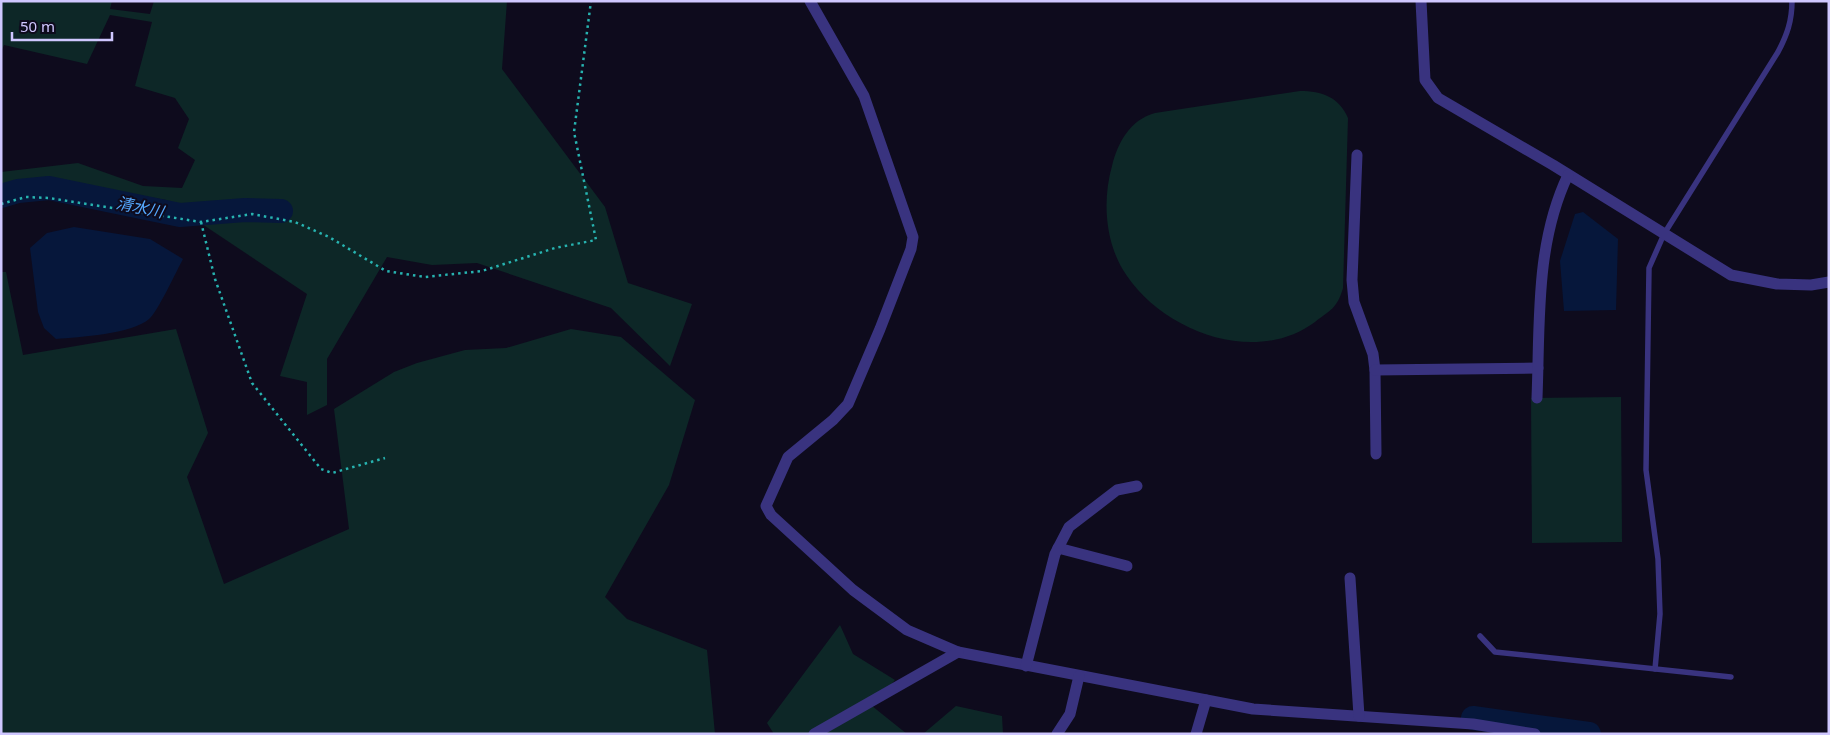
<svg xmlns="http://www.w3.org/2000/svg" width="1830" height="735" font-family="'Noto Sans','Noto Sans JP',sans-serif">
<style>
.green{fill:#0d2727}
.water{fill:#06173b}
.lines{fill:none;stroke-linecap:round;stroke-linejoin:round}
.river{stroke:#06173b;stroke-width:24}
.path{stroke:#27b3b0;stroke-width:2.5;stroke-dasharray:2.5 4;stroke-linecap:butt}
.lane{stroke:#39337f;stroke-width:5.5}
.street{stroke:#39337f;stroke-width:11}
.labels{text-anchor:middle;stroke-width:4;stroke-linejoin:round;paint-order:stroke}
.water-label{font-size:16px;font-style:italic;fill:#55a9ff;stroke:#0e0b1d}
</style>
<rect width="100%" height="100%" fill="#0e0b1d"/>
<g class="green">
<path d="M1,1H112L110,9L150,14L154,1H507L502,69L605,207L628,283L692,304L670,366L611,308L477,263L432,265L387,257L327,359V405L307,415V382L280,376L307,294L166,200L50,180L1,185V172L78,163L143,186L182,188L195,160L178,148L189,119L175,98L135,86L152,22L110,15L87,64L4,45L1,52Z"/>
<path d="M1300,91C1322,91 1339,97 1348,118L1343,288C1337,309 1330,310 1315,322C1256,366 1165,332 1127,276C1105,245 1102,201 1112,166C1118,142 1130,120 1155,113Z"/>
<path d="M1,272H6L23,355L176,329L208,433L187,477L224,584L349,529L334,409L394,372L417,363L465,350L506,348L571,329L621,337L695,400L669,485L605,597L627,619L707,650L715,734H1Z"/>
<path d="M1621,397L1622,542L1532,543L1531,398Z"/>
<path d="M840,625L853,654L895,680L872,706L907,734H774L767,723Z"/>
<path d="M956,706L1002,716L1003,734H923Z"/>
</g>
<g class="water">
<path d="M1583,212L1618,239L1616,310L1564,311L1560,261L1575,214Z"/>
<path d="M74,227L150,239L183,259C177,270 157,313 149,319C132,334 79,337 56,339L44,328L38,312L30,248L47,233Z"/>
</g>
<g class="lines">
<g class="river">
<path d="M1,196L18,191L49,188L180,215L245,210L281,211"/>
<path d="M1473,718L1589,734"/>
</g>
<g class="path">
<path d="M1,204L26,197L49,198L201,222L252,214L295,222L329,237L386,271L425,277L482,271L555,248L596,240L574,132L591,1"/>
<path d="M201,222L215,279L252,383L321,469L332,473L385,458"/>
</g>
<g class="lane">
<path d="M1480,636L1495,652L1731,677"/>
<path d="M1655,669L1660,614L1658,559L1646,470L1649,268L1664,234L1778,52C1787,35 1792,21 1792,1"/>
</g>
<g class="street">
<path d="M810,1L864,96L913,237L911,249L880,329L848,404L833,420L788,457L766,506L771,515L853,590L907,630L958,652L1253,709L1473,724L1535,734"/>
<path d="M1421,1L1425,80L1438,98L1553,165L1731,275L1777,284L1811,285L1829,282"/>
<path d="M1357,155L1352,280L1354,302L1373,354L1375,370L1376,454"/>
<path d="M1375,370L1538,368"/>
<path d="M1537,398C1540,323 1535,244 1568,175"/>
<path d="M1058,548L1127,566"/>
<path d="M1350,578L1359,716"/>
<path d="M1026,666L1055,554L1069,527L1117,490L1137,486"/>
<path d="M814,734L958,652"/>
<path d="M1057,734L1070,714L1079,676"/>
<path d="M1196,734L1206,700"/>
</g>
</g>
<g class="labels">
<g class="water-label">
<text transform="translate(140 207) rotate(12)" y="6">清水川</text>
</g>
</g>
<rect width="1830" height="735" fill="none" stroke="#cfc7ff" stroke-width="5"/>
<path d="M12 32v8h100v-8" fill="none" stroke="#cfc7ff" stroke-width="2.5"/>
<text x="20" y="32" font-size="15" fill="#cfc7ff" stroke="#0e0b1d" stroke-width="4" paint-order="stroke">50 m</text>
</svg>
